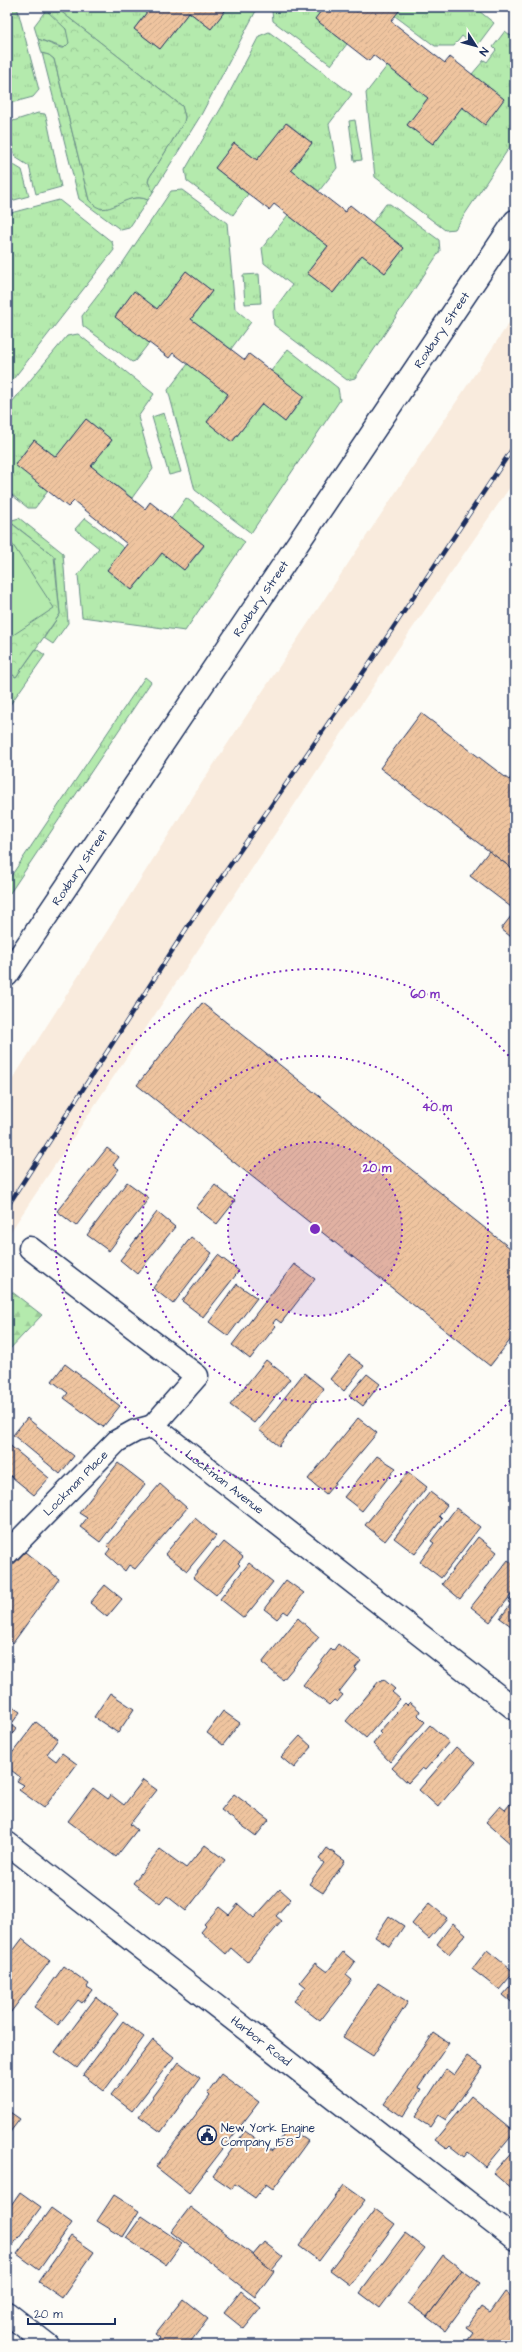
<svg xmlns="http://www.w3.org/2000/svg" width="522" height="2352" font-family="'Architects Daughter',sans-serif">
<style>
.built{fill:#f9ebdd}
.grass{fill:url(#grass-tufts);stroke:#688c86}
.forest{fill:url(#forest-firs);stroke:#688c86}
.park{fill:url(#park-crowns);stroke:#688c86}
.garden{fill:#b4eaad;stroke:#688c86}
.building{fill:url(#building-hatch);stroke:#1b2f5e}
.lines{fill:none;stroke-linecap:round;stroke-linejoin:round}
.minor-casing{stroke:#1b2f5e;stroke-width:25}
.minor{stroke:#fdfcf7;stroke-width:22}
.rail-casing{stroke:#1b2f5e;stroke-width:4.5}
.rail{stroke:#fdfcf7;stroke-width:3;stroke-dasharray:9;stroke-linecap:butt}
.ring{fill:none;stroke:#7b2cbf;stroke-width:2;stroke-dasharray:2 4}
.labels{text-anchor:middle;stroke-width:4;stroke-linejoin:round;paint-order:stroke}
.street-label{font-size:12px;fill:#1b2f5e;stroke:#fdfcf7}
.poi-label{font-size:12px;fill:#1b2f5e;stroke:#fdfcf7;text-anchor:start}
.centre{fill:#7b2cbf;stroke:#fdfcf7;stroke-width:2}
.ring-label{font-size:12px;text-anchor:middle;font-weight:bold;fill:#7b2cbf;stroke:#fdfcf7;stroke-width:4;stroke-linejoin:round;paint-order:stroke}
</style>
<defs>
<pattern id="grass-tufts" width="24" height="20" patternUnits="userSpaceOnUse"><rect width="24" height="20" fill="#b4eaad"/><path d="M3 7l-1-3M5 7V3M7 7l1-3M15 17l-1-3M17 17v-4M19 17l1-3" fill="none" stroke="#9ac997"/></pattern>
<pattern id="forest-firs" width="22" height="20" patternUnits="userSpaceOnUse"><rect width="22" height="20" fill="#b4eaad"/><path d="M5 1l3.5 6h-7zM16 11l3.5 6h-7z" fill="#9ac997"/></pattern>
<pattern id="park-crowns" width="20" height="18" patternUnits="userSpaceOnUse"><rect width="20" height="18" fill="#b4eaad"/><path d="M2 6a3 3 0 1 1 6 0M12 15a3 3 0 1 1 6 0" fill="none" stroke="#9ac997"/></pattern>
<pattern id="building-hatch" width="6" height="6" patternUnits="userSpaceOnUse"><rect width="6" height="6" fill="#efc49f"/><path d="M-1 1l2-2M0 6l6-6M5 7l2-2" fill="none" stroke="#cca98b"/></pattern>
</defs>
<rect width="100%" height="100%" fill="#fdfcf7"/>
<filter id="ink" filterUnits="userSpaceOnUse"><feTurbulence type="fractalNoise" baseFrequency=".025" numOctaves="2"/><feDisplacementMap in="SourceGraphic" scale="8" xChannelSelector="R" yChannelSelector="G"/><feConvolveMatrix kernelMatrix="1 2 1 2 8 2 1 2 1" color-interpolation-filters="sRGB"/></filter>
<g filter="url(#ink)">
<path class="built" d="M515,314V480L396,652L7,1237V1088L208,773Z"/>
<g class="grass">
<path d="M7,7H17L39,90L33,97L7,104Z"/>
<path d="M55,7H149L150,8L134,29L160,49L189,12L211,29L228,7H258L201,115L153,192L148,182L149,178L184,122L185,117L182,106Z"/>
<path d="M274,7H324L315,19L347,44L331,65L273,21L272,11Z"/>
<path d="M402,7H474L494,23L476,47L462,36L454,46H435L395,16Z"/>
<path d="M46,10C56,17 71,29 69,43L64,48L38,39L34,26Z"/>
<path d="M505,31L515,39V139L455,229L445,230L375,177L366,93L387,66L428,98L407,125L433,144L462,107L485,124L504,99L472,74L484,60L487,62L496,50L493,47Z"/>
<path d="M269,32L352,94L329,124L337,168L319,191L291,170L312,143L287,123L257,160L234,143L215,168L248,194L233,215L187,181L185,170L224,103L259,36Z"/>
<path d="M42,53L49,55L54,59L89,200L101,209C118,207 131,192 148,200L129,228L121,230L79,199Z"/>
<path d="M38,113L45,114L47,120L61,187L36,194L29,166L15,157L7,123Z"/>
<path d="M355,120L362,160L354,161L349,121Z"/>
<path d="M7,161L22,170L29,196L7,202Z"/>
<path d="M182,190L227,223L235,309L251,322L231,349L191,319L212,291L186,271L157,309L134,292L115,316L149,343L135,361L132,362L83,326L82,316L122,264L171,191Z"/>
<path d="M59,200L112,242L114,250L7,387V214Z"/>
<path d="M386,204H390L439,240L440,251L355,378L347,380L274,325L273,311L292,285L264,263L262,248L288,215L328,246L307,273L333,293L362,255L385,273L404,248L372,223Z"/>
<path d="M259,274L261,303L245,304L243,275Z"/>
<path d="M78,334L154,394L138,417L153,469L132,498L91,466L112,440L86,419L56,457L34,440L15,464L48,491L35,508H28L7,491V408L67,336Z"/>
<path d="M288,349L338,388L340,400L251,533L195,490L168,390L188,364L228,394L207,422L232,442L262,404L285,422L304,397L271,371Z"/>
<path d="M164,413L181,472L169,475L152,417Z"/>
<path d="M186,498L245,542L185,631L82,617L78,575L99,548L75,529L85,518L124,548L107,570L132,590L162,553L184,570L204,546L171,519Z"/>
<path d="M19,518L63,553L68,623L53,644L44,638L60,614L55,557L9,521Z"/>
<path d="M36,649L45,655L7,709V671L16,677Z"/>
<path d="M145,677L151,682L10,893L7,891V882Z"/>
</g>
<path class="forest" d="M7,1288L42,1315L7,1352Z"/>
<g class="park">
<path d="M48,7H55L182,106L185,117L184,122L149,178L148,182L153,192L148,200C124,189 108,224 89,200L54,59L49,55L42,53L38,39L61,48H64L69,43L66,29L46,10Z"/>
<path d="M7,520L54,556L60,614L16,677L7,671Z"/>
</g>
<path class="garden" d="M7,536L54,608L7,639Z"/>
<g class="building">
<path d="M151,7H228L211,29L189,12L160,49L134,29Z"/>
<path d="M324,7H351L357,12L361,7H402L391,21L445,63L450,57L504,99L485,125L462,107L433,144L407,125L428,98L373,55L369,61L315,19Z"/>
<path d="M286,123L312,143L291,170L345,212L350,205L404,248L385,273L362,255L333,293L307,273L328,246L274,204L269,210L215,168L234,143L257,160Z"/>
<path d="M186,271L212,291L191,319L245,360L249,354L304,396L285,422L262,404L232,442L207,422L228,394L173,353L169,358L115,317L134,291L157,309Z"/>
<path d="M86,419L112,440L91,466L145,509L150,502L204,545L184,570L162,553L132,590L107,570L127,544L74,501L68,507L15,465L34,440L56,457Z"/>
<path d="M421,713L509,780L515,772V871L380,768Z"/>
<path d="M489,851L515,871V910L470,876Z"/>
<path d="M515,911V940L501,929Z"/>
<path d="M202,1003L515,1252V1334L490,1366L137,1085Z"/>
<path d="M107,1148L119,1157L113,1165L119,1169L76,1226L57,1211Z"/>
<path d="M127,1182L149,1198L109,1251L87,1235Z"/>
<path d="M215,1185L235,1201L217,1224L196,1208Z"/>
<path d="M157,1212L175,1227L137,1274L120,1260Z"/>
<path d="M191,1237L212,1253L173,1304L153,1288Z"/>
<path d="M218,1255L239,1271L203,1317L182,1301Z"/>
<path d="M294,1264L315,1279L281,1323L276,1319L273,1323L276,1326L250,1359L232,1345Z"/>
<path d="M237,1284L257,1298L228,1336L209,1322Z"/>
<path d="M349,1355L364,1366L344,1391L330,1379Z"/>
<path d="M266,1360L290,1379L254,1423L230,1405Z"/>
<path d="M65,1364L120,1406L103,1427L64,1398L68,1393L52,1381Z"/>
<path d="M304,1373L324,1389L279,1446L259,1430Z"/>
<path d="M367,1374L380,1384L363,1406L349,1395Z"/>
<path d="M27,1418L74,1456L60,1474L13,1435Z"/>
<path d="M358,1418L377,1433L326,1494L308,1479Z"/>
<path d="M7,1443L49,1478L34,1495L7,1473Z"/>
<path d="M377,1456L396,1468L362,1511L344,1497Z"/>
<path d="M118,1463L145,1484L100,1542L80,1527L87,1518L79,1513Z"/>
<path d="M408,1472L427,1487L385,1541L365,1525Z"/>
<path d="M160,1484L187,1508L135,1569L129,1565L125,1571L106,1554L110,1549L107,1546Z"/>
<path d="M430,1492L447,1505L439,1516L442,1519L415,1554L394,1538Z"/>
<path d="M456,1508L480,1527L441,1578L420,1562L434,1543L431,1541Z"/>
<path d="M195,1518L216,1536L187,1571L165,1554Z"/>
<path d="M478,1537L497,1552L460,1599L442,1584Z"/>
<path d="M224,1542L243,1557L238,1563L240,1565L216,1595L193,1577L217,1547L219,1548Z"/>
<path d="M25,1552L59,1579L13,1643L7,1639V1571Z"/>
<path d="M508,1560L515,1565V1590L490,1622L471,1607Z"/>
<path d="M249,1563L273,1582L244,1618L220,1599Z"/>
<path d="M286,1580L304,1593L288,1614L284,1611L277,1619L264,1609Z"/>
<path d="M105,1585L122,1599L107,1617L90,1603Z"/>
<path d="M515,1593V1629L500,1618L511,1604L508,1602Z"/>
<path d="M298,1618L319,1637L283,1680L262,1663Z"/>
<path d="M338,1644L361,1661L355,1668L357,1669L339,1692L343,1695L337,1702L334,1700L329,1705L303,1685L331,1649L333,1651Z"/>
<path d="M383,1679L395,1689L392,1692L400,1699L366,1738L346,1721L379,1681L381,1682Z"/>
<path d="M110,1693L134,1709L118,1733L94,1717Z"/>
<path d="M410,1702L420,1711L418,1715L425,1722L390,1762L373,1744L381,1734L379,1732L405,1703L407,1705Z"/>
<path d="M7,1703L20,1712L11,1725L16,1729L7,1742Z"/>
<path d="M223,1711L240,1723L223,1745L207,1733Z"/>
<path d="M36,1722L58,1739L47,1754L56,1761L62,1753L77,1764L44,1808L19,1790L24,1785L17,1781L20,1777L7,1767V1760Z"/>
<path d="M430,1725L449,1742L425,1770L422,1768L408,1783L392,1768Z"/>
<path d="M300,1736L312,1747L294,1768L281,1757Z"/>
<path d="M456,1747L475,1763L438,1807L419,1790Z"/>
<path d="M143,1780L157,1790L130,1824L137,1830L116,1857L68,1821L93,1788L108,1799L111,1795L124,1805Z"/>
<path d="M234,1794L269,1820L256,1836L221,1810Z"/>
<path d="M515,1798V1842L512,1845L486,1822L500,1806L505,1810Z"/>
<path d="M205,1845L225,1860L186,1911L167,1896L160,1904L133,1883L160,1849L186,1868Z"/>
<path d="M327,1848L345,1861L323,1893L309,1884L324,1863L319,1859Z"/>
<path d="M280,1889L291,1899L276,1916L282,1921L247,1962L231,1948L226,1954L201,1932L206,1926L204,1924L219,1907L229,1915L238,1904L254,1918Z"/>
<path d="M429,1903L447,1918L429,1939L412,1924Z"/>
<path d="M389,1916L404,1926L390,1947L375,1937Z"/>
<path d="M453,1923L466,1934L449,1954L437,1944Z"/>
<path d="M22,1939L50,1961L7,2017V1959Z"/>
<path d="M487,1950L514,1972L499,1990L472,1969Z"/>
<path d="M343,1952L355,1962L346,1975L352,1980L320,2021L294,2001L306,1987L300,1982L315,1963L327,1972Z"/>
<path d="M64,1966L89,1984L87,1987L92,1990L82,2003L78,2000L58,2025L34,2007Z"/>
<path d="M515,1981V2005L503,1995Z"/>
<path d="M378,1983L408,2002L373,2056L343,2037Z"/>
<path d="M96,1997L118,2014L77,2068L55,2052Z"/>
<path d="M123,2021L144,2037L104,2091L83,2075Z"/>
<path d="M434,2033L449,2043L418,2088L421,2089L403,2117L384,2104Z"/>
<path d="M153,2040L174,2057L132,2111L111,2095Z"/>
<path d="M467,2056L483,2067L446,2120L438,2115L430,2127L415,2117L446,2069L454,2075Z"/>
<path d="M179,2062L200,2078L161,2132L139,2116Z"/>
<path d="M221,2074L259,2102L189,2193L156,2167L210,2096L207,2093Z"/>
<path d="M471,2096L515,2132L486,2167L468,2152L464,2157L450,2146L447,2149L435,2140Z"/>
<path d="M7,2110L20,2119L7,2136Z"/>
<path d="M289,2128L308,2141L273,2189L266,2184L255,2198L235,2184L232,2189L213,2176L245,2131L272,2151Z"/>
<path d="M515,2148V2192L493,2173Z"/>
<path d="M344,2185L365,2200L319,2261L299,2246Z"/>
<path d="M20,2192L41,2207L10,2249L7,2247V2211Z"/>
<path d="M114,2195L139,2211L123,2237L97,2221Z"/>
<path d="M190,2207L274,2271L255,2297L171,2232Z"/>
<path d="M51,2208L72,2223L39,2270L17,2254Z"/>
<path d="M375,2209L395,2224L350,2285L330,2270Z"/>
<path d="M142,2216L182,2243L166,2265L126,2238Z"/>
<path d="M405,2233L425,2248L380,2308L360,2293Z"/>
<path d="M71,2236L94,2252L62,2298L39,2282Z"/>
<path d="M264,2242L283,2257L272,2270L253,2255Z"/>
<path d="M443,2255L462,2270L427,2317L408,2303Z"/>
<path d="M462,2270L480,2283L445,2331L427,2317Z"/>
<path d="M241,2291L261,2308L244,2329L224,2313Z"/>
<path d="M505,2292L515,2299V2331L504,2345H467L465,2344L473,2333L466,2328L481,2307L490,2313Z"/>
<path d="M183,2299L208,2319L188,2345H155L160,2338L155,2334Z"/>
</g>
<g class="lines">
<g class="minor-casing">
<g id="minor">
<path id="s1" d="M7,975L515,221"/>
<path d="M30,1248L197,1376L153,1426"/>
<path id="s2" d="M153,1426L515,1709"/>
<path id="s3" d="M7,1553L117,1441L135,1431L153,1426"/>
<path id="s4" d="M7,1843L515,2239"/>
<path d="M7,2313L48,2345"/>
</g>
</g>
<use href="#minor" class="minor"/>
<g class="rail-casing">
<path id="rail" d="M7,1207L190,923L365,670L515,445"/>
</g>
<use href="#rail" class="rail"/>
</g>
</g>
<circle cx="315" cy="1229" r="87" fill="#7b2cbf" fill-opacity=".12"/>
<g class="ring">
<circle cx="315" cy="1229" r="87"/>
<circle cx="315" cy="1229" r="173"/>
<path d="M514 1396A260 260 0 1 1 514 1062"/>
</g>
<defs>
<g id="civic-ring" transform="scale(1)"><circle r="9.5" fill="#fdfcf7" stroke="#1b2f5e" stroke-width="1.5"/><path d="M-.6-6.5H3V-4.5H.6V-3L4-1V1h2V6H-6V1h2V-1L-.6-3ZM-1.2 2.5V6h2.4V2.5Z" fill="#1b2f5e"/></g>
</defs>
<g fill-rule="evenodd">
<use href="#civic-ring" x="207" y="2135"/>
</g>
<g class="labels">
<g class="street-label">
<text dy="4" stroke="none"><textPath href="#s1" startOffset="778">Roxbury Street</textPath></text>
<text dy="4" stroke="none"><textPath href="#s1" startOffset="454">Roxbury Street</textPath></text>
<text dy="4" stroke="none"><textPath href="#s1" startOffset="130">Roxbury Street</textPath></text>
<text dy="4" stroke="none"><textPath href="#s2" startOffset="91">Lockman Avenue</textPath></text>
<text dy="4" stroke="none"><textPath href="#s3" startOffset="98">Lockman Place</textPath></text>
<text dy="4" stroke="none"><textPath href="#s4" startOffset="322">Harbor Road</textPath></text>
</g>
<g class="poi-label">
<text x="221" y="2132">New York Engine<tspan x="221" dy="14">Company 158</tspan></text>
</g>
</g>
<circle cx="315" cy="1229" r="6" class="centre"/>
<g class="ring-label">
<text x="425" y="998">60 m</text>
<text x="437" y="1111">40 m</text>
<text x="377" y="1172">20 m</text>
</g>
<rect width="522" height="2352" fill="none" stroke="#fdfcf7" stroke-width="24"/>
<rect x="12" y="12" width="498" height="2328" fill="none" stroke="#1b2f5e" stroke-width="1.5" filter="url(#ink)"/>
<g transform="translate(476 46) rotate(126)" stroke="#fdfcf7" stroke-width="3" paint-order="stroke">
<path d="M0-3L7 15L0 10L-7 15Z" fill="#1b2f5e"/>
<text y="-6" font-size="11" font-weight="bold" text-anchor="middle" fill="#1b2f5e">N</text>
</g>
<path d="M28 2318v6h87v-6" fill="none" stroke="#1b2f5e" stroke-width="2"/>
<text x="34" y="2318" font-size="12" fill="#1b2f5e" stroke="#fdfcf7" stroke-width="3" paint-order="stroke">20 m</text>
</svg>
